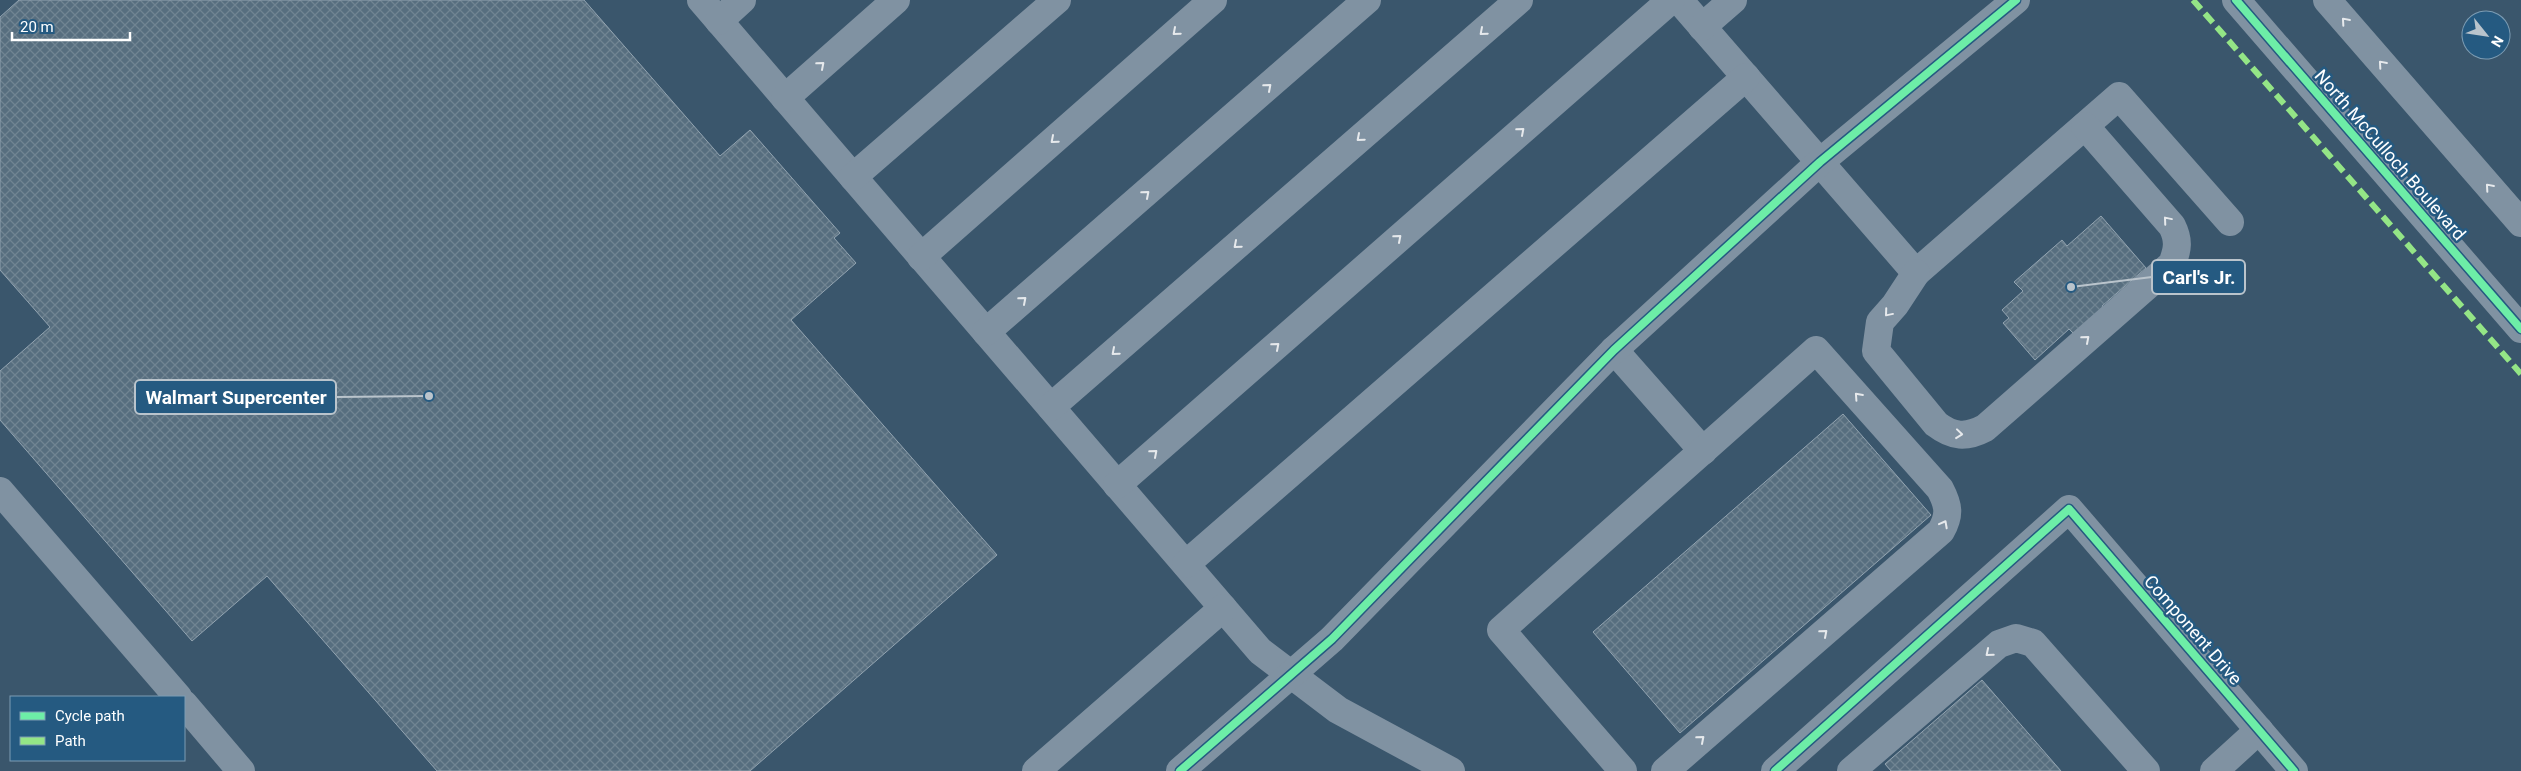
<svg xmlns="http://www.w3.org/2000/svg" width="2521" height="771" font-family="Roboto,sans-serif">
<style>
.building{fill:url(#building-cross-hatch);stroke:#93a4b1}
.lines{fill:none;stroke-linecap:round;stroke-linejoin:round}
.minor{stroke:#8092a2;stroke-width:28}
.quiet{stroke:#94e586;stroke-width:6;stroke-dasharray:12 6;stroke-linecap:butt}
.cycleway-casing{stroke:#255a81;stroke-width:11}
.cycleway{stroke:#6deda7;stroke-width:8}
.oneway{stroke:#e6e9ec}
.labels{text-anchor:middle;stroke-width:5;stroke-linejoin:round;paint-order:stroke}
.street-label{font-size:18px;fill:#fff;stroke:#255a81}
.leader{fill:none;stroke:#bac4cc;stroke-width:2}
.callout-dot{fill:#bac4cc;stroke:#255a81;stroke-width:2}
.callout{fill:#255a81;stroke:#bac4cc;stroke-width:2}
.callout-label{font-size:19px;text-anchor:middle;font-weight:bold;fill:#fff}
</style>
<defs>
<pattern id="building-cross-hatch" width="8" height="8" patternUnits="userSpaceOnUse" patternTransform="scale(1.25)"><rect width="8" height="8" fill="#576e7f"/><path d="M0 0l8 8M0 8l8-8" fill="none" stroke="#708492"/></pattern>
</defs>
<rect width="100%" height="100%" fill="#3a566c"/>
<g class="building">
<path d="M19,0H584L720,156L750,130L840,233L834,238L856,263L791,320L997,555L750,771H437L267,576L192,641L0,420V371L50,327L0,270V17Z"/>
<path d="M2101,216L2146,268L2102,306L2105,310L2073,333L2069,329L2035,360L2003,323L2009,318L2002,310L2023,291L2014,282L2062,240L2067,246Z"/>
<path d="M1843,414L1931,515L1680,733L1593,632Z"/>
<path d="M1982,680L2061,771H1891L1885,764Z"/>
</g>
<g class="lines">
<g class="minor">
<path d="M701,0L1260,651L1338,710L1451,771"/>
<path d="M1679,0L1916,273L2119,96L2230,222"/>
<path d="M2236,0L2521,329"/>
<path d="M2327,0L2521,223"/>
<path d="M719,21L742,0"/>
<path d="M1702,27L1733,0"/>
<path d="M785,98L896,0"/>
<path d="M853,177L1057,0"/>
<path d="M921,257L1213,0"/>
<path d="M1916,273L1895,305L1880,322L1876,351L1936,424C1953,437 1966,438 1985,428L2172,264C2178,249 2179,240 2172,226L2085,126"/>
<path d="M986,332L1367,0"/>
<path d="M1614,350L1703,451"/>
<path d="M1051,407L1519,0"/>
<path d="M1117,485L1671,0"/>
<path d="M0,491L178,697"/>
<path d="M1186,564L1746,77"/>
<path d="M184,704L241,771"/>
<path d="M1036,771L1223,608"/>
<path d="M1180,771L1332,639L1614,350L1820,162L2016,0"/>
<path d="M1623,771L1501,630L1816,350L1940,489C1949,506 1950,515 1941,531L1665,771"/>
<path d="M1775,771L2069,509L2294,771"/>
<path d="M1851,771L1999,644L2016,638L2033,643L2146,771"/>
<path d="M2214,771L2259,730"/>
</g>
<path class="quiet" d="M2193,0L2521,374"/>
<g class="cycleway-casing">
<g id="cycleway">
<path d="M2236,0L2521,329"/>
<path d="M1180,771L1332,639L1614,350L1820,162L2016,0"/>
<path d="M1775,771L2069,509L2294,771"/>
</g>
</g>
<use href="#cycleway" class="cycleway"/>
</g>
<defs><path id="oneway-chevron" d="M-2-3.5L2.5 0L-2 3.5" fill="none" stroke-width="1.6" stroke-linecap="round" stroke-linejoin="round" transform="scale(1.25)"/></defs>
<g class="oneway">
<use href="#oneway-chevron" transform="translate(2345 21) rotate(-131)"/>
<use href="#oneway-chevron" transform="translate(1176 32) rotate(139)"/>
<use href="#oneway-chevron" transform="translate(1483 32) rotate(139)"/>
<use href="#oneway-chevron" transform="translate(2382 64) rotate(-131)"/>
<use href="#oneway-chevron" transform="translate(821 65) rotate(-41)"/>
<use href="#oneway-chevron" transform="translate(1268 87) rotate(-41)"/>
<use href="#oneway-chevron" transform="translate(1521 131) rotate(-41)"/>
<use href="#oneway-chevron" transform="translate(1360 138) rotate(139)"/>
<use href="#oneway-chevron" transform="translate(1054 140) rotate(139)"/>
<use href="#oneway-chevron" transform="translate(2489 187) rotate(-131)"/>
<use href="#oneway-chevron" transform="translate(1146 194) rotate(-41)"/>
<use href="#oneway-chevron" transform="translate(2167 220) rotate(-130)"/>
<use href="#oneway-chevron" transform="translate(1398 238) rotate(-41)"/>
<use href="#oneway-chevron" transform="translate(1237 245) rotate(139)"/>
<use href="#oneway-chevron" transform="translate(1023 300) rotate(-41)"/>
<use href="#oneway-chevron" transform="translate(1888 313) rotate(130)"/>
<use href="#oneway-chevron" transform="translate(2086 339) rotate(-41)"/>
<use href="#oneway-chevron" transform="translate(1276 346) rotate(-41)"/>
<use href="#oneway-chevron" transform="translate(1115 352) rotate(139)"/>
<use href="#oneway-chevron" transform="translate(1858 396) rotate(-132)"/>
<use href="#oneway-chevron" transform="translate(1959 434) rotate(6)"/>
<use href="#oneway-chevron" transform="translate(1154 453) rotate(-41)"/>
<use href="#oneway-chevron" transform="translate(1944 524) rotate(-62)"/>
<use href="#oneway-chevron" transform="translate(1824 633) rotate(-41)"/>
<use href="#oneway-chevron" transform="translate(1989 653) rotate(140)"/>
<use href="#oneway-chevron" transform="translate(1701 739) rotate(-41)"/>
</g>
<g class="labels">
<g class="street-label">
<text transform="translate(2390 155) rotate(49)" y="6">North McCulloch Boulevard</text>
<text transform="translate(2193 630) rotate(49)" y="6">Component Drive</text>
</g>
</g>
<path class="leader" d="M2071 287L2152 277M429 396L336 397"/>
<g class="callout-dot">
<circle cx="2071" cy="287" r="5"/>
<circle cx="429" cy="396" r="5"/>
</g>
<g class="callout">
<rect x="2152" y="260" width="93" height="34" rx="5"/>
<rect x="135" y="380" width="201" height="34" rx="5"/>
</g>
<g class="callout-label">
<text x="2199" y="284">Carl's Jr.</text>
<text x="236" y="404">Walmart Supercenter</text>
</g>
<rect x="10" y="696" width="175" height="65" fill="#255a81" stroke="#7c9cb3"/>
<rect x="20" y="712" width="25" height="8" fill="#6deda7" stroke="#7c9cb3"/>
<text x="55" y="721" font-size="15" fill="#ffffff">Cycle path</text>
<rect x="20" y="737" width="25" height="8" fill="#94e586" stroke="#7c9cb3"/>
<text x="55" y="746" font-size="15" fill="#ffffff">Path</text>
<g transform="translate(2486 35) rotate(120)"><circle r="24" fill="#255a81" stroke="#7c9cb3"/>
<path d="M0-4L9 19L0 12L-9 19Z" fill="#bac4cc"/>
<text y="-8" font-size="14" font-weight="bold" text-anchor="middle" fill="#ffffff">N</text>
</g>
<path d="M12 32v8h118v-8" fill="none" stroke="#ffffff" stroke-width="2.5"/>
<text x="20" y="32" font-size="15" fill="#ffffff" stroke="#255a81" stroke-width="4" paint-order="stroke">20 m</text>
</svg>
